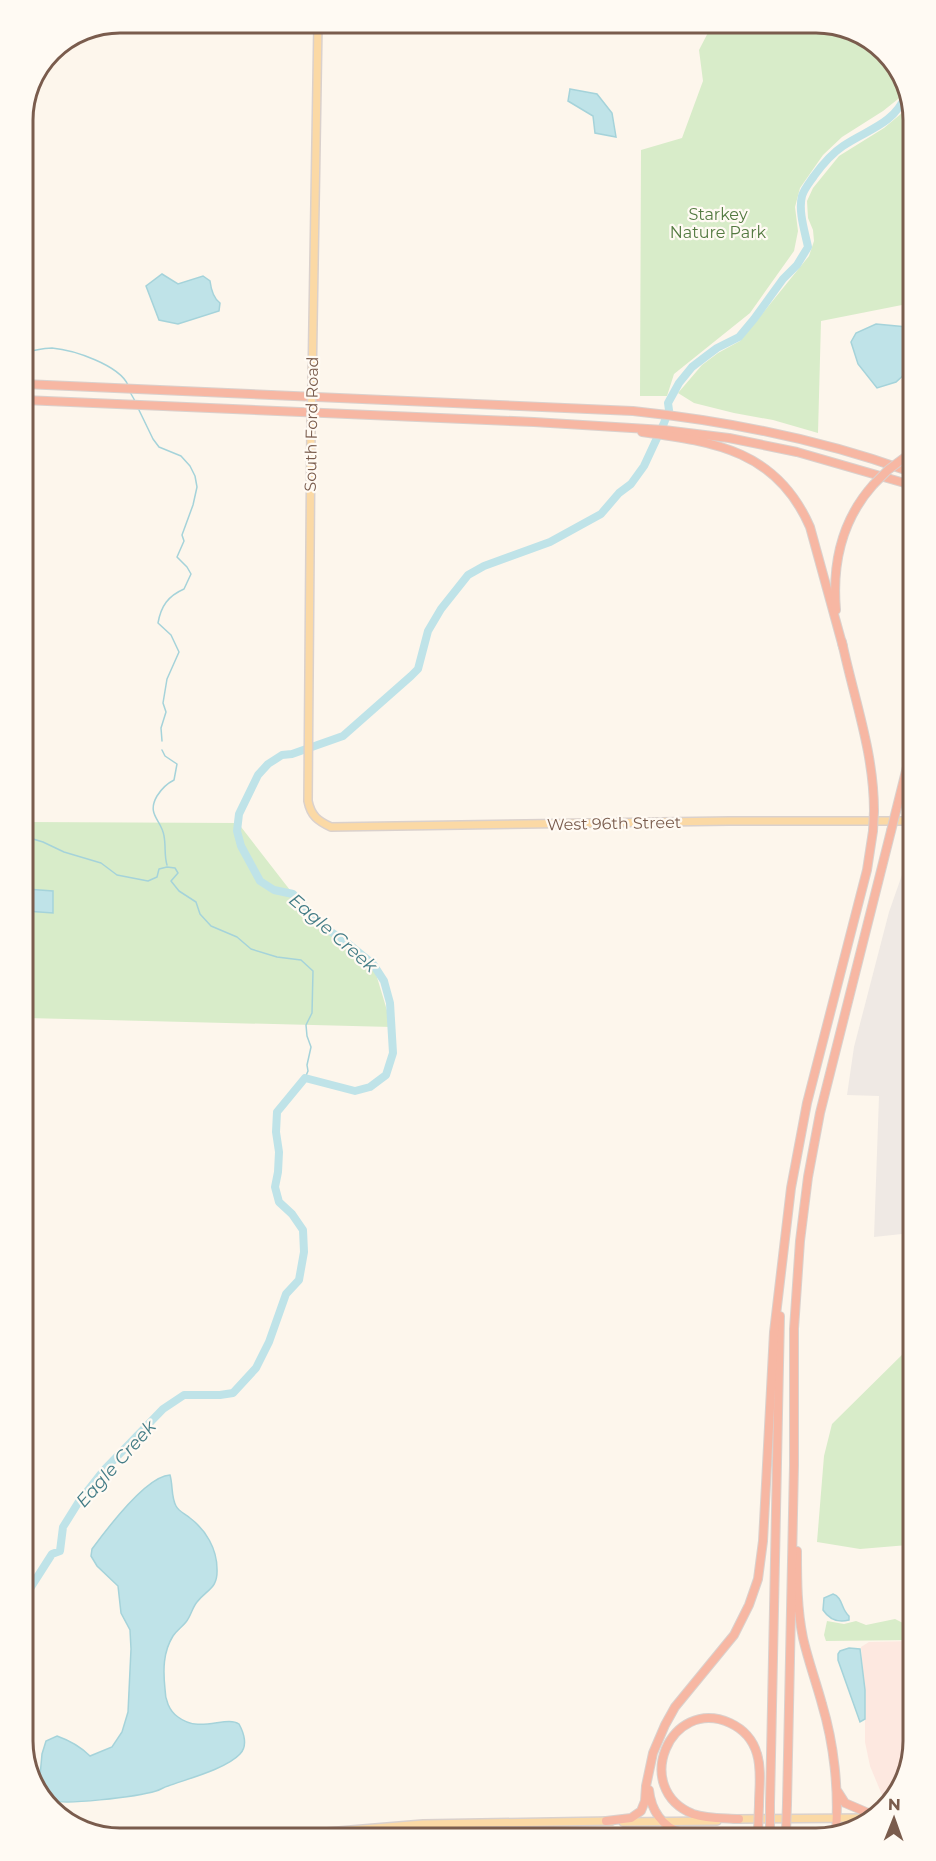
<svg xmlns="http://www.w3.org/2000/svg" width="936" height="1861" font-family="Montserrat,sans-serif">
<style>
.commercial{fill:#fde8e0}
.industrial{fill:#efe9e4}
.green{fill:#d8ecc9}
.water{fill:#bfe3e8;stroke:#a5d3da;stroke-width:1.5}
.lines{fill:none;stroke-linecap:round;stroke-linejoin:round}
.stream{stroke:#a5d3da;stroke-width:1.5}
.river{stroke:#bfe3e8;stroke-width:8}
.major-casing{stroke:#dad1cd;stroke-width:10}
.highway-casing{stroke:#dad1cd;stroke-width:10}
.major{stroke:#fbd9a5;stroke-width:7}
.highway{stroke:#f7b7a3;stroke-width:8}
.major-bridge-casing{stroke:#dad1cd;stroke-width:10;stroke-linecap:butt}
.highway-bridge-casing{stroke:#dad1cd;stroke-width:10;stroke-linecap:butt}
.major-bridge{stroke:#fbd9a5;stroke-width:7}
.highway-bridge{stroke:#f7b7a3;stroke-width:8}
.labels{text-anchor:middle;stroke-width:4.5;stroke-linejoin:round;paint-order:stroke}
.park-label{font-size:16px;fill:#537a41;stroke:#fffaf3}
.street-label{font-size:16px;fill:#7a5c4d;stroke:#fffaf3}
.water-label{font-size:18px;font-style:italic;fill:#437c86;stroke:#fffaf3}
.rim{fill:none;stroke:#7a5c4d;stroke-width:3}
</style>
<rect width="100%" height="100%" fill="#fdf6ec"/>
<path class="commercial" d="M913,1641V1741L897,1795L889,1802H885L870,1766L865,1742V1697L861,1647L869,1642Z"/>
<path class="industrial" d="M910,852L911,1233L874,1237L879,1096L847,1095L854,1047L889,912Z"/>
<g class="green">
<path d="M713,23H823L875,42L906,84L898,99L883,111L842,137L823,155L800,188L795,207L798,231L794,251L750,313L674,374L667,396H640L641,150L682,138L703,81L699,50Z"/>
<path d="M906,106L907,304L821,321L818,433L773,420L734,413L694,403L678,393L702,365L718,353L740,341L809,256L814,241L813,230L808,218L807,201L813,188L839,156L884,128L902,113Z"/>
<path d="M26,822L238,823L293,894L373,964L392,1027L27,1018Z"/>
<path d="M912,1345L913,1549L908,1545L860,1549L817,1542L824,1456L832,1424Z"/>
<path d="M895,1619L913,1628V1640L826,1641L824,1635L827,1621L844,1624L856,1621L866,1625Z"/>
</g>
<g class="water">
<path d="M570,89L597,94L612,113L616,137L595,133L593,116L568,101Z"/>
<path d="M162,274L178,284L203,276L210,281C211,289 213,298 220,303L219,311L178,324L159,320L146,286Z"/>
<path d="M876,324L907,327V372L896,382L877,388L858,364L851,342L856,333Z"/>
<path d="M26,889L53,891V913L26,911Z"/>
<path d="M170,1475C173,1485 171,1497 176,1506C179,1512 186,1514 190,1518C206,1530 217,1549 217,1569C218,1589 207,1589 197,1602C192,1608 191,1616 186,1622C182,1627 177,1630 173,1636C163,1652 163,1670 165,1689C165,1699 169,1711 178,1717C200,1734 226,1715 239,1724C244,1733 248,1746 240,1754C226,1769 187,1779 168,1786C164,1787 160,1790 156,1791C140,1796 59,1807 47,1799C43,1796 40,1791 39,1787L42,1754L46,1741L57,1736C71,1741 80,1746 90,1756L112,1747L122,1732L128,1712L131,1649L130,1630L121,1613L118,1586L97,1566L91,1556L92,1549C106,1530 146,1476 170,1475Z"/>
<path d="M833,1594C843,1597 841,1610 849,1616V1620C838,1623 829,1619 823,1610L824,1598Z"/>
<path d="M849,1648L860,1649L865,1690V1719L860,1722L838,1660V1654L840,1651Z"/>
</g>
<g class="lines">
<g class="stream">
<path d="M24,352C33,351 43,348 52,348C74,350 119,365 128,385"/>
<path d="M130,392L135,401"/>
<path d="M138,408L153,439L159,447L181,456L190,466L195,476L197,487L193,505L182,535L184,541L177,557L187,567L191,574L184,589C168,596 161,606 158,623L171,635L179,652L167,679L163,703L166,712L161,728L162,741"/>
<path d="M162,750L165,756L177,764L174,780C166,784 162,788 157,796C146,815 162,820 164,836C166,846 164,855 167,865"/>
<path d="M26,840L33,839L43,842L64,852L101,863L117,875L148,881L157,877L159,869L167,867L175,868L178,873L171,881L179,891L196,902L200,914L211,926L237,937L251,949L277,957L301,960L313,971L312,1013L306,1025L307,1036L311,1047L307,1065L308,1071L305,1078"/>
</g>
<path class="river" d="M29,1590L52,1554L60,1551L63,1527L78,1503L104,1470L163,1409L184,1395H220L233,1393L256,1368L269,1342L286,1294L299,1280L304,1252L303,1230L292,1214L279,1202L275,1187L278,1172L279,1152L276,1132L277,1112L305,1078L355,1091L370,1087L386,1075L393,1053L390,1003L384,981L373,964L345,941L322,926L293,894L274,890L260,881L241,846L237,831L239,814L258,775L268,764L282,755L292,754L343,736L411,676L418,669L428,631L441,609L468,575L484,566L550,542L601,514L619,493L631,484L644,466L664,423L669,410L668,403L679,383L692,367L705,357L717,348L739,337L754,319L783,279L797,265L808,247C805,232 798,211 802,196C804,189 810,182 814,176C822,165 831,154 843,146C868,129 893,125 906,95"/>
<g class="major-casing">
<g id="major">
<path d="M312,384L318,23"/>
<path d="M311,424L308,801C311,816 318,821 331,827L729,821H909"/>
<path d="M734,1819L869,1818"/>
<path d="M623,1822L717,1821"/>
<path d="M315,1833L423,1824L612,1821"/>
<path d="M343,1834L500,1835"/>
<path d="M592,1834L679,1833"/>
<path d="M104,1835L317,1833"/>
</g>
</g>
<g class="highway-casing">
<g id="highway">
<path d="M24,384L633,411C727,421 819,439 908,471"/>
<path d="M24,400L534,422L664,430L729,438L797,452L908,484"/>
<path d="M642,432C716,442 777,451 810,527L843,647"/>
<path d="M836,610C832,564 842,520 873,485"/>
<path d="M842,642C854,699 874,752 874,811"/>
<path d="M896,811L909,759"/>
<path d="M797,1551C797,1580 797,1609 803,1638C808,1660 816,1682 822,1704C834,1744 839,1790 836,1831"/>
<path d="M649,1790C651,1810 662,1827 682,1833"/>
<path d="M838,1792L845,1803L873,1815"/>
<path d="M770,1804L780,1316"/>
<path d="M787,1804L794,1465V1329L800,1241L808,1177L820,1113L891,831"/>
<path d="M739,1819C725,1818 707,1819 693,1814C631,1789 670,1696 730,1723C743,1729 753,1740 757,1754C762,1770 759,1788 759,1805"/>
<path d="M606,1821L631,1818L641,1811L645,1801L646,1786L653,1753L665,1725L675,1707L734,1635L749,1605L758,1579L763,1541L774,1332L791,1188L807,1103L867,870L873,831"/>
</g>
</g>
<use href="#major" class="major"/>
<use href="#highway" class="highway"/>
<g class="major-bridge-casing">
<path id="major-bridge" d="M311,424L312,384"/>
</g>
<g class="highway-bridge-casing">
<g id="highway-bridge">
<path d="M873,485L888,470L908,455"/>
<path d="M873,831L874,811"/>
<path d="M891,831L896,811"/>
<path d="M758,1832L759,1805"/>
<path d="M770,1832V1804"/>
<path d="M786,1832L787,1804"/>
</g>
</g>
<use href="#major-bridge" class="major-bridge"/>
<use href="#highway-bridge" class="highway-bridge"/>
</g>
<g class="labels">
<g class="park-label">
<text x="718" y="220">Starkey<tspan x="718" dy="18">Nature Park</tspan></text>
</g>
<g class="street-label">
<text transform="translate(311 424) rotate(-89)" y="6">South Ford Road</text>
<text transform="translate(614 823) rotate(-1)" y="6">West 96th Street</text>
</g>
<g class="water-label">
<text transform="translate(333 933) rotate(41)" y="6">Eagle Creek</text>
<text transform="translate(116 1464) rotate(-48)" y="6">Eagle Creek</text>
</g>
</g>
<path d="M0 0H936V1861H0ZM120 33H816A87 87 0 0 1 903 120V1741A87 87 0 0 1 816 1828H120A87 87 0 0 1 33 1741V120A87 87 0 0 1 120 33Z" fill="#fffaf3" fill-rule="evenodd"/>
<path class="rim" d="M120 33H816A87 87 0 0 1 903 120V1741A87 87 0 0 1 816 1828H120A87 87 0 0 1 33 1741V120A87 87 0 0 1 120 33Z"/>
<g transform="translate(894 1819) rotate(1)" stroke="#fffaf3" stroke-width="4.5" paint-order="stroke">
<path d="M0-4.5L10 22L0 15L-10 22Z" fill="#7a5c4d"/>
<text y="-9" font-size="16" font-weight="bold" text-anchor="middle" fill="#7a5c4d">N</text>
</g>
</svg>
